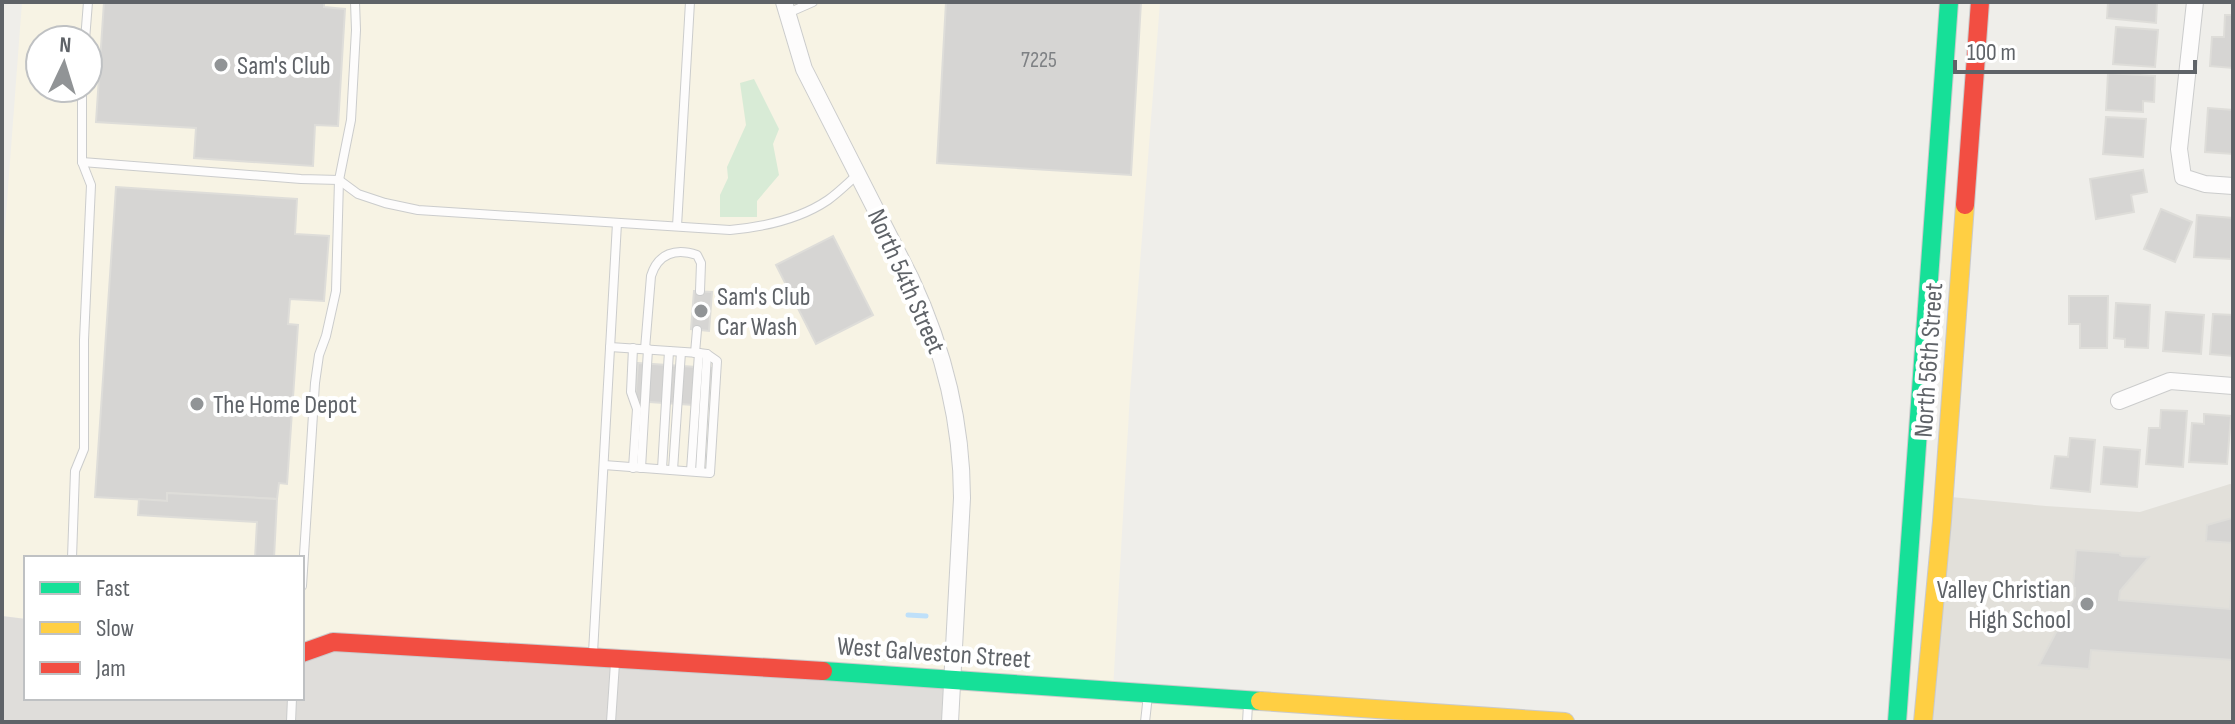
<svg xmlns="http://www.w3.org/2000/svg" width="2235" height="724" font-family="'Sofia Sans Condensed',sans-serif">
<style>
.commercial{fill:#f7f3e4;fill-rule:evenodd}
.industrial{fill:#dfddda}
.education{fill:#e2e0da}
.green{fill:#d8ebd6}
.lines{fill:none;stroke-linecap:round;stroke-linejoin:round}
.stream{stroke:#bfe0f9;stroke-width:5}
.building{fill:#d6d5d3;stroke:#deddd9;stroke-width:2}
.lane-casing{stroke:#cbcccc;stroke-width:10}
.street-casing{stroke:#cbcccc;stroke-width:18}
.fast-casing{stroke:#cacacb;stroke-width:20}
.slow-casing{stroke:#cacacb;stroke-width:20}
.jam-casing{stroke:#cacacb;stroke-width:20}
.lane{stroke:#fdfcfc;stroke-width:8}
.street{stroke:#fdfcfc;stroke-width:16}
.fast{stroke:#16e098;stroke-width:18}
.slow{stroke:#ffcf43;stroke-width:18}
.jam{stroke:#f24e42;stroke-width:18}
.poi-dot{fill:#919496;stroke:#fff;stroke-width:3}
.labels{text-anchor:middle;stroke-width:8;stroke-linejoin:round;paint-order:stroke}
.number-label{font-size:22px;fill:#7e8184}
.poi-label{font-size:26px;fill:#5f6368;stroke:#fff;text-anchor:start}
.street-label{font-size:26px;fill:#5f6368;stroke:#fff}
</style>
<rect width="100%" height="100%" fill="#efeeea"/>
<path class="commercial" d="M22,2H1160L1130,394L1113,690L1486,722H950L302,653V558H26V619L2,616V268ZM40,40H88V88H40Z"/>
<path class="industrial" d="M2,616L26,619V698H302V653L333,642L952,679L950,722H2Z"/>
<path class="education" d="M2230,484H2233V722H1933L1951,497L2046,506L2140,512Z"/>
<path class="green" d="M754,79L779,129L773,144L779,175L757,201V217H720V195L728,178L727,167L746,125L740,83Z"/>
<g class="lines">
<path class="stream" d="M908,615L926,616"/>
</g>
<g class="building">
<path d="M104,2H324V7L345,9L338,126L315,125L313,166L194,158L196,128L96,122Z"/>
<path d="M946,2H1141L1131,175L937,163Z"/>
<path d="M2108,2H2157L2156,23L2107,18Z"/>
<path d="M2225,15H2233V68L2210,66L2212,37H2224Z"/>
<path d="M2116,27L2158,30L2155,67L2113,64Z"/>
<path d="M2108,73L2155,76L2154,102L2143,101V112L2106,110Z"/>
<path d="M2208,108L2233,110V154L2205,152Z"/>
<path d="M2106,117L2146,119L2143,157L2103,154Z"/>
<path d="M2143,170L2147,192L2131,195L2134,212L2096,219L2090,179Z"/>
<path d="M116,187L297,199L295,234L329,236L324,301L290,299L288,324L298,325L287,484L279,483L277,499L167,493V501L95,497Z"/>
<path d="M2161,209L2192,222L2175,262L2144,249Z"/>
<path d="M2197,215L2233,218L2231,259L2194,257Z"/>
<path d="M833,236L873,315L816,344L776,265Z"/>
<path d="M694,291L712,292L709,331L691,329Z"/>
<path d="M2069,296H2108L2107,348H2080V324H2069Z"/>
<path d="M2116,303L2150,305L2148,348L2125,347V339L2114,338Z"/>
<path d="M2166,312L2204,315L2201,354L2163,351Z"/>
<path d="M2213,314L2233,315V356L2210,354Z"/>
<path d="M638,363L711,368L708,406L635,401Z"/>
<path d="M2161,410L2187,411L2183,467L2146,464L2149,428H2160Z"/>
<path d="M2204,414L2231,416L2227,464L2189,462L2192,423L2204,424Z"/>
<path d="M2070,438L2095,440L2090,492L2051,488L2055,456L2068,457Z"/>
<path d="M2104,447L2140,450L2137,487L2101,484Z"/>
<path d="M167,493L277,499L274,558H255L257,522L138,515L139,499L167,501Z"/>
<path d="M2232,518L2233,543L2206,541L2207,525Z"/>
<path d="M2076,550L2120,553V555L2122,556L2149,557L2120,591L2119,600L2230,609L2233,569V660L2091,650L2089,669L2039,665L2075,596V588H2073Z"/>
</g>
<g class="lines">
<g class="lane-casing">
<g id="lane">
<path d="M788,13L813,2"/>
<path d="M85,40L88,2"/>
<path d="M82,162L301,179L339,180L358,194L385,203L418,210L730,230C763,227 800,219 828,200C838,193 848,183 857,175"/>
<path d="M677,226L690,2"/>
<path d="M645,349L651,276C658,253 676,248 697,255L701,263L700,291"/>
<path d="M695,353L697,330"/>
<path d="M604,465L710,473L717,361L707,354L699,353L610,347"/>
<path d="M633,468L637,409L631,392L633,348"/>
<path d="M641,468L648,349"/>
<path d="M662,469L669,351"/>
<path d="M673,470L681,352"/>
<path d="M691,471L699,353"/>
<path d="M700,472L707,354"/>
<path d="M72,558L75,471L84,449V340L91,185L82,162V88"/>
<path d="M302,586L315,383L319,355L326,336L336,291L339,180L351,120L356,30L355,2"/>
<path d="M593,653L617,223"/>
<path d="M291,722L292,698"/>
<path d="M611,722L615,663"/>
<path d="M1145,722L1148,695"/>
<path d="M1247,722L1248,705"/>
</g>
</g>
<g class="street-casing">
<g id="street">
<path d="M784,2L804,69L911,279C943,348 962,422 962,498L950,722"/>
<path d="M2195,2L2179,149L2183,177L2205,184L2233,186"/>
<path d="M2119,401L2170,381L2233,386"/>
</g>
</g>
<g class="fast-casing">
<g id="fast">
<path d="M823,671L1260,701"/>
<path d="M1897,722L1949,2"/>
</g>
</g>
<g class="slow-casing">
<g id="slow">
<path d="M1260,701L1565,722"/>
<path d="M1923,722L1942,521L1965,205"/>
</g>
</g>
<g class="jam-casing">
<g id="jam">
<path d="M1965,205L1980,2"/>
<path d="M302,653L333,642L823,671"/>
</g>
</g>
<use href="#lane" class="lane"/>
<use href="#street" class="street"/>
<use href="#fast" class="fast"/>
<use href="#slow" class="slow"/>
<use href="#jam" class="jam"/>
</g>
<g class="poi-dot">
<circle cx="221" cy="65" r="8"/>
<circle cx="701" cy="311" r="8"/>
<circle cx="197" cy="404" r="8"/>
<circle cx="2087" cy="604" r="8"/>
</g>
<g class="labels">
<g class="number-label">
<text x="1039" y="67">7225</text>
</g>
<g class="poi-label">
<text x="237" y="74">Sam's Club</text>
<text x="717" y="305">Sam's Club<tspan x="717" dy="30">Car Wash</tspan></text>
<text x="213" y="413">The Home Depot</text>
<text x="2071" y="598" text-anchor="end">Valley Christian<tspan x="2071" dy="30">High School</tspan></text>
</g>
<g class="street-label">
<text transform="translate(907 281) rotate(66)" y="9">North 54th Street</text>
<text transform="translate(1928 360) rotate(-86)" y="9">North 56th Street</text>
<text transform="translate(934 652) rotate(4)" y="9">West Galveston Street</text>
</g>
</g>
<rect width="2235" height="724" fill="none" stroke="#5f6368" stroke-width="8"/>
<rect x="24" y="556" width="280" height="144" fill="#ffffff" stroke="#bfc1c3" stroke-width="2"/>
<rect x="40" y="582" width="40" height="12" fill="#16e098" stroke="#bfc1c3" stroke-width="2"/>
<text x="96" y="596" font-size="24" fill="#5f6368">Fast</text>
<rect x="40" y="622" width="40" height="12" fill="#ffcf43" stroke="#bfc1c3" stroke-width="2"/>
<text x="96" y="636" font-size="24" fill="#5f6368">Slow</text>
<rect x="40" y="662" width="40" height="12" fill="#f24e42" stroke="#bfc1c3" stroke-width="2"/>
<text x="96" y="676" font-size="24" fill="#5f6368">Jam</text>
<g transform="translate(64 64) rotate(4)"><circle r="38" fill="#ffffff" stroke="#bfc1c3" stroke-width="2"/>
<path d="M0-6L14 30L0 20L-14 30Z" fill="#919496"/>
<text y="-12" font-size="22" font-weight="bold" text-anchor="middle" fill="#5f6368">N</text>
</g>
<path d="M1955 60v12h240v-12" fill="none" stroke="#5f6368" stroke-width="4"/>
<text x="1967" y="60" font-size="24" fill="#5f6368" stroke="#ffffff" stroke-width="6" paint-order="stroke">100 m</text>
</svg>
